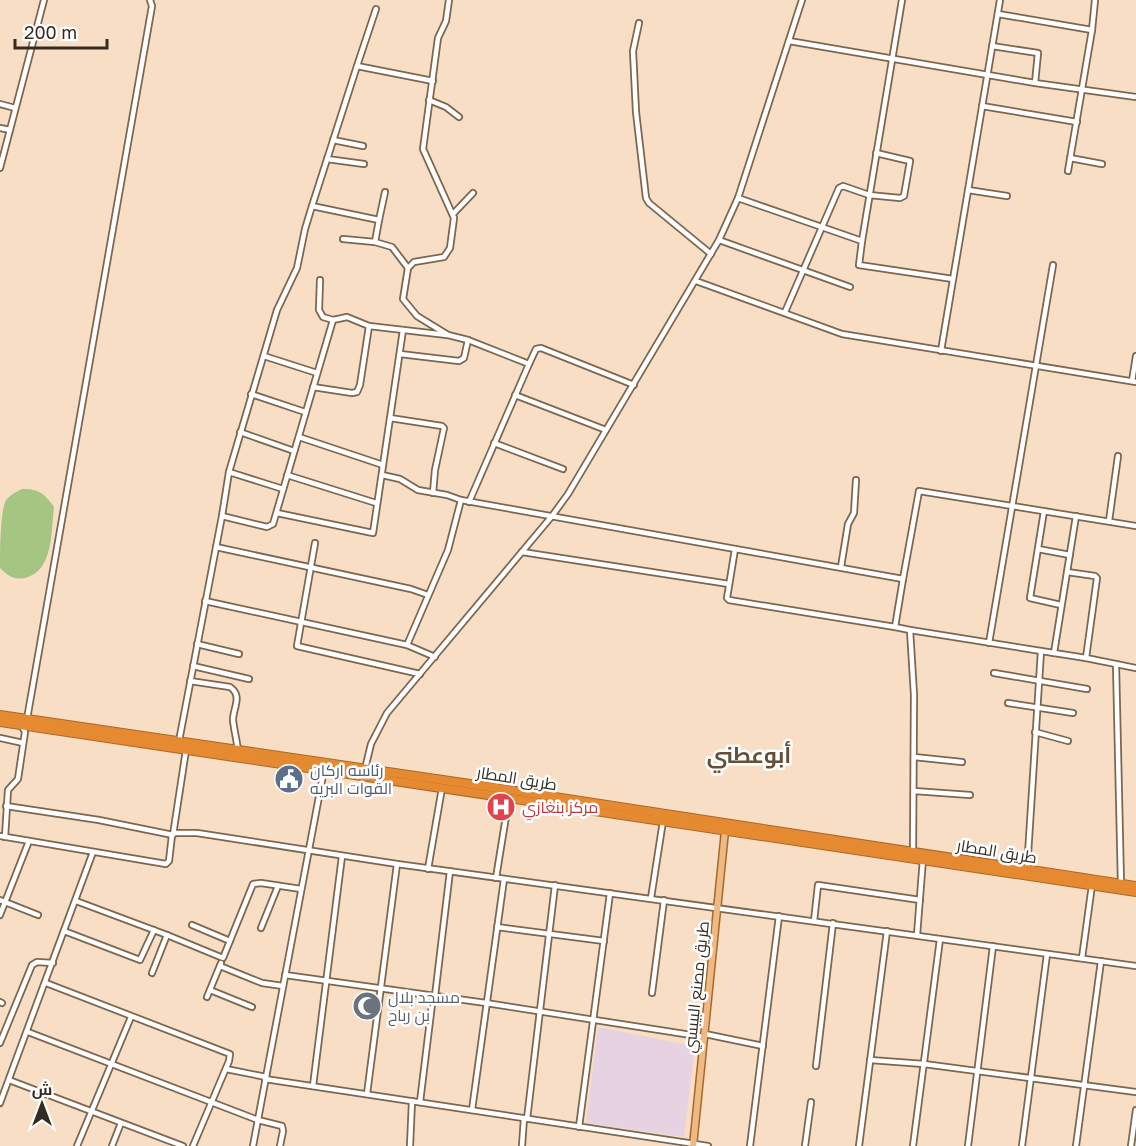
<svg xmlns="http://www.w3.org/2000/svg" width="1136" height="1146" font-family="'Golos Text',Cairo,sans-serif">
<style>
.industrial{fill:#e7d2e1}
.green{fill:#a5c583}
.lines{fill:none;stroke-linecap:round;stroke-linejoin:round}
.minor-casing{stroke:#7c664f;stroke-width:8}
.major-casing{stroke:#a7692b;stroke-width:9}
.highway-casing{stroke:#a7692b;stroke-width:10}
.minor{stroke:#fff;stroke-width:4.5}
.major{stroke:#efb983;stroke-width:6}
.highway{stroke:#e58a31;stroke-width:8}
.labels{text-anchor:middle;stroke-width:5;stroke-linejoin:round;paint-order:stroke}
.service-label{font-size:16px;fill:#4e5e75;stroke:#fff;text-anchor:start}
.street-label{font-size:16px;fill:#352c21;stroke:#fff}
.health-label{font-size:16px;fill:#be3a42;stroke:#fff;text-anchor:start}
.worship-label{font-size:16px;fill:#5b616d;stroke:#fff;text-anchor:start}
.district-label{font-size:22px;font-weight:bold;fill:#644f38;stroke:#fff}
</style>
<rect width="100%" height="100%" fill="#f8dec4"/>
<path class="industrial" d="M598,1027L688,1045L694,1054L684,1137L586,1123Z"/>
<path class="green" d="M22,489C38,488 45,494 54,507C51,530 54,571 25,578C14,580 8,576 0,568C0,553 0,512 6,500C10,495 16,492 22,489Z"/>
<g class="lines">
<g class="minor-casing">
<g id="minor">
<path d="M449,0L446,21L438,38L423,149L454,218L450,248L444,257L414,262L408,268L403,299L417,316L448,335L468,340L529,364L469,502"/>
<path d="M376,9L357,66L433,81"/>
<path d="M998,14L1092,30"/>
<path d="M639,23L633,51L636,112L646,198L649,203L711,254"/>
<path d="M789,41L1035,83L1136,97"/>
<path d="M992,46L1038,53L1035,83"/>
<path d="M357,66L312,206L379,220L385,192"/>
<path d="M429,100L446,107L459,117"/>
<path d="M0,104L15,108"/>
<path d="M982,106L1077,122"/>
<path d="M0,128L10,130"/>
<path d="M333,140L363,146"/>
<path d="M1070,158L1102,164"/>
<path d="M327,159L364,164"/>
<path d="M0,168L44,0"/>
<path d="M1068,171L1092,30L1095,0"/>
<path d="M968,190L1007,196"/>
<path d="M738,198L862,241L902,0"/>
<path d="M453,214L473,193"/>
<path d="M379,220L375,242L392,247L408,268"/>
<path d="M343,239L375,242"/>
<path d="M719,240L850,287"/>
<path d="M862,241L859,265L953,279"/>
<path d="M320,280L319,310L323,317L333,320L347,317L369,326L447,335"/>
<path d="M696,281L842,334L1136,382"/>
<path d="M785,312L839,188L843,186L869,195L900,198L904,196L910,161L876,153"/>
<path d="M941,351L1000,0"/>
<path d="M400,354L459,361L464,358L468,340"/>
<path d="M264,356L317,373"/>
<path d="M529,364L536,349L541,348L634,385"/>
<path d="M1132,381L1136,356"/>
<path d="M313,387L352,393L357,392L360,385L369,326"/>
<path d="M251,394L305,412"/>
<path d="M515,395L606,430"/>
<path d="M390,418L442,426L444,428L435,470L433,493"/>
<path d="M240,432L294,451"/>
<path d="M299,437L383,465"/>
<path d="M494,443L563,469"/>
<path d="M229,472L283,489"/>
<path d="M287,475L376,503"/>
<path d="M382,475L400,479L418,490L447,495L461,500"/>
<path d="M1044,511L1030,598L1061,605"/>
<path d="M277,513L373,533L403,330"/>
<path d="M222,516L267,527L273,524L333,320"/>
<path d="M1109,521L1118,456"/>
<path d="M315,543L297,646L420,674"/>
<path d="M216,547L411,589L428,595"/>
<path d="M735,549L727,598L729,600L895,627L903,579"/>
<path d="M1038,549L1070,555"/>
<path d="M522,552L729,584"/>
<path d="M841,567L848,524L854,513L856,480"/>
<path d="M205,601L407,645L435,657"/>
<path d="M895,627L910,630L914,695L913,852"/>
<path d="M910,630L1041,651"/>
<path d="M989,643L1053,265"/>
<path d="M197,644L239,654"/>
<path d="M407,645L448,550L461,500L903,579L919,491L1136,526"/>
<path d="M1054,653L1086,658L1097,578L1095,576L1067,572"/>
<path d="M1086,658L1136,668"/>
<path d="M1116,664L1121,884"/>
<path d="M193,666L249,679"/>
<path d="M994,673L1087,689"/>
<path d="M190,681L230,687C243,696 233,708 233,720C234,730 237,741 238,751"/>
<path d="M1008,703L1073,713"/>
<path d="M27,719L152,6L150,0"/>
<path d="M1035,732L1068,741"/>
<path d="M0,738L23,743"/>
<path d="M179,741L222,516L229,472L277,310L297,268L305,229L312,206"/>
<path d="M914,757L962,762"/>
<path d="M365,769L371,744L387,713L552,516L568,494L719,240L738,198L802,0"/>
<path d="M914,791L970,795"/>
<path d="M6,806L99,820L173,835L186,750"/>
<path d="M174,833H197L397,864L1136,966"/>
<path d="M0,836L166,864L169,861L172,835"/>
<path d="M5,837L8,790L18,779L25,732L21,725"/>
<path d="M428,869L442,788"/>
<path d="M1027,870L1041,651L1054,653L1076,516"/>
<path d="M496,878L509,798"/>
<path d="M651,898L663,821"/>
<path d="M0,900L38,915"/>
<path d="M76,901L167,935L152,973"/>
<path d="M0,915L29,841"/>
<path d="M814,921L818,885L920,900"/>
<path d="M192,925L230,941"/>
<path d="M497,927L604,941"/>
<path d="M261,928L278,886"/>
<path d="M64,931L140,960L154,930"/>
<path d="M167,935L223,958L253,884L261,883L301,889"/>
<path d="M917,935L923,859"/>
<path d="M1082,958L1092,885"/>
<path d="M220,966L262,983L283,986"/>
<path d="M285,975L486,1003L704,1037"/>
<path d="M46,983L230,1054L229,1061L193,1146"/>
<path d="M210,990L252,1007"/>
<path d="M652,993L664,900"/>
<path d="M435,996L450,871"/>
<path d="M207,997L221,963"/>
<path d="M0,1002L2,1003"/>
<path d="M28,1032L258,1120L282,1126L283,1131L280,1146"/>
<path d="M705,1034L763,1046"/>
<path d="M0,1043L32,965L37,962L53,963"/>
<path d="M870,1060L924,1064L1136,1092"/>
<path d="M816,1066L833,923"/>
<path d="M226,1069L266,1077"/>
<path d="M265,1079L708,1146"/>
<path d="M9,1080L183,1146"/>
<path d="M313,1086L342,856"/>
<path d="M367,1094L397,864"/>
<path d="M420,1102L433,996"/>
<path d="M0,1103L93,852"/>
<path d="M472,1110L504,879"/>
<path d="M527,1119L555,885"/>
<path d="M579,1127L610,893"/>
<path d="M77,1146L131,1017"/>
<path d="M112,1146L121,1123"/>
<path d="M253,1146L324,770"/>
<path d="M410,1146L412,1101"/>
<path d="M522,1146L524,1118"/>
<path d="M750,1146L779,916"/>
<path d="M805,1146L811,1102"/>
<path d="M859,1146L887,931"/>
<path d="M913,1146L940,939"/>
<path d="M968,1146L993,946"/>
<path d="M1022,1146L1047,954"/>
<path d="M1076,1146L1101,961"/>
<path d="M1131,1146L1136,1110"/>
</g>
</g>
<g class="major-casing">
<path id="major" d="M693,1146L725,831"/>
</g>
<g class="highway-casing">
<g id="highway">
<path d="M0,715L470,784L1136,886"/>
<path d="M0,722L1136,892"/>
</g>
</g>
<use href="#minor" class="minor"/>
<use href="#major" class="major"/>
<use href="#highway" class="highway"/>
</g>
<defs>
<g id="civic-disc" transform="scale(1.5)"><circle r="9.5" fill="#5c6f8a" stroke="#fff"/><path d="M-.6-6.5H3V-4.5H.6V-3L4-1V1h2V6H-6V1h2V-1L-.6-3ZM-1.2 2.5V6h2.4V2.5Z" fill="#fff"/></g>
<g id="hospital-disc" transform="scale(1.5)"><circle r="9.5" fill="#e0444e" stroke="#fff"/><path d="M-5-5h3v3.5h4V-5h3V5h-3V1.5h-4V5h-3Z" fill="#fff"/></g>
<g id="mosque-disc" transform="scale(1.5)"><circle r="9.5" fill="#6b7280" stroke="#fff"/><path d="M3.5-4.9A6 6 0 1 0 3.5 4.9A5 5 0 1 1 3.5-4.9Z" fill="#fff"/></g>
</defs>
<g fill-rule="evenodd">
<use href="#civic-disc" x="289" y="779"/>
<use href="#hospital-disc" x="501" y="807"/>
<use href="#mosque-disc" x="367" y="1006"/>
</g>
<g class="labels">
<g class="service-label">
<text x="310" y="776">رئاسه اركان<tspan x="310" dy="18">القوات البريه</tspan></text>
</g>
<g class="street-label">
<text transform="translate(517 778) rotate(9)" y="6">طريق المطار</text>
<text transform="translate(997 851) rotate(9)" y="6">طريق المطار</text>
<text transform="translate(696 987) rotate(-84)" y="6">طريق مصنع البيبسي</text>
</g>
<g class="health-label">
<text x="522" y="813">مركز بنغازي</text>
</g>
<g class="worship-label">
<text x="388" y="1003">مسجد بلال<tspan x="388" dy="18">بن رباح</tspan></text>
</g>
<g class="district-label">
<text x="749" y="763">أبوعطني</text>
</g>
</g>
<g transform="translate(42 1104)" stroke="#ffffff" stroke-width="4.5" paint-order="stroke">
<path d="M0-4.5L10 22L0 15L-10 22Z" fill="#352c21"/>
<text y="-9" font-size="16" font-weight="bold" text-anchor="middle" fill="#352c21">ش</text>
</g>
<path d="M15 39v9h92v-9" fill="none" stroke="#352c21" stroke-width="3"/>
<text x="24" y="39" font-size="18" fill="#352c21" stroke="#ffffff" stroke-width="4.5" paint-order="stroke">200 m</text>
</svg>
